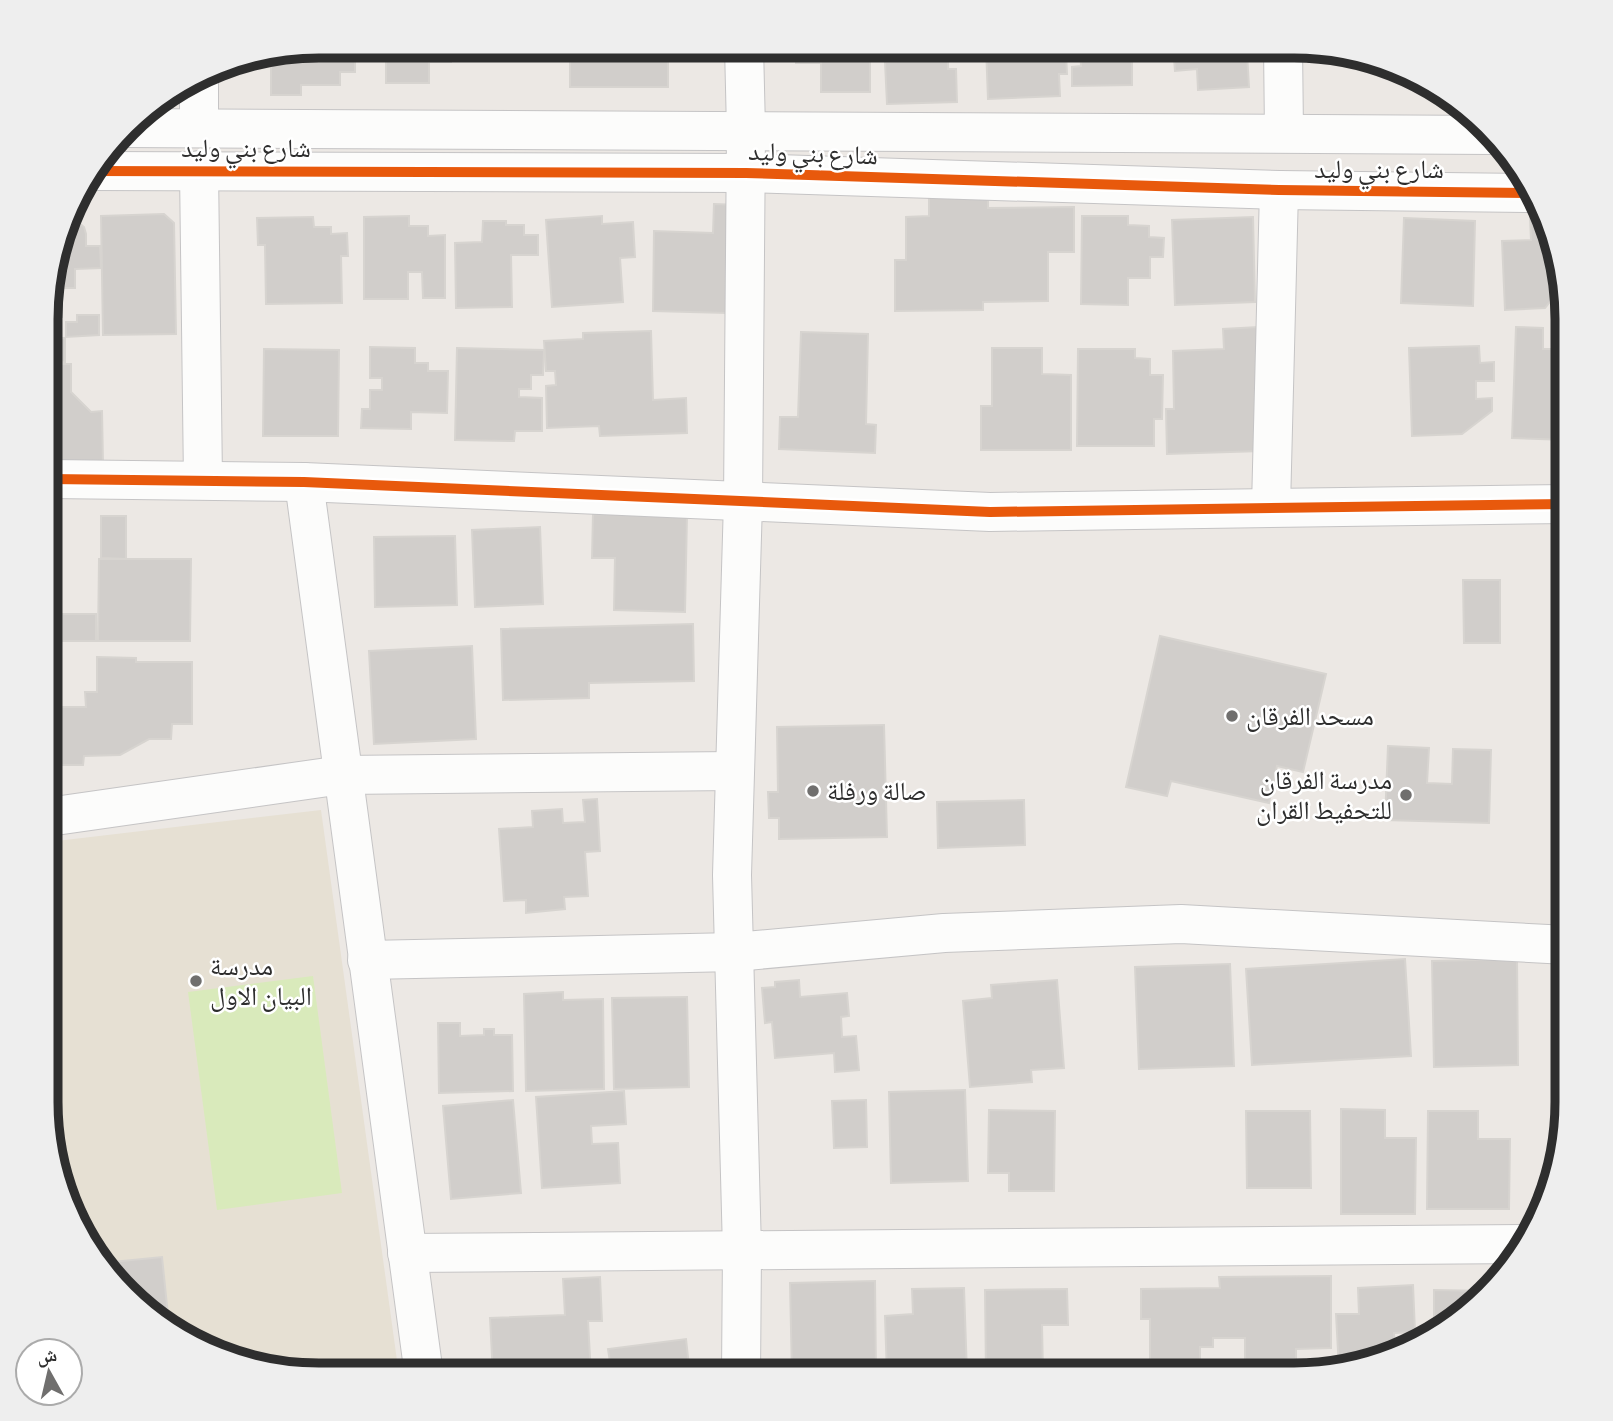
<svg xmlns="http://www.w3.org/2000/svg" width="1613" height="1421" font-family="'Sofia Sans Condensed','Noto Naskh Arabic',sans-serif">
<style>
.education{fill:#e6e0d3}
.pitch{fill:#d9eabb}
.building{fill:#d1cecb;stroke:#d7d4d0;stroke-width:2}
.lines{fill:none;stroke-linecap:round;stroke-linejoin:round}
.minor-casing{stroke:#c5c4c5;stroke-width:40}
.tertiary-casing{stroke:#c5c4c5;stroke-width:40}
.minor{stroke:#fcfcfb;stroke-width:38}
.tertiary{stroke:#fcfcfb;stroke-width:38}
.cycleway-casing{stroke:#fff;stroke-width:15}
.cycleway{stroke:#e8590c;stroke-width:10}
.poi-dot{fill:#706f6e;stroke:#fff;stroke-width:2.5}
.labels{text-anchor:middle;stroke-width:5;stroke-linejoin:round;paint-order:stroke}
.street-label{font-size:26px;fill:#2e2e2e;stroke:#fff}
.poi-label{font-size:26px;fill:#2e2e2e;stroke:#fff;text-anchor:start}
.rim{fill:none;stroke:#2e2e2e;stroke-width:9}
</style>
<rect width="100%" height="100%" fill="#ece8e4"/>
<path class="education" d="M321,810L399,1375H318L198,1347L114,1283L66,1206L46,1120L48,842Z"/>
<path class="pitch" d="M313,976L342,1193L217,1210L188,992Z"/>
<g class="building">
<path d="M319,46H355V72H340V85H301V95H271V58L247,57Z"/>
<path d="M365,46H451V62H429V83H386V61H365Z"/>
<rect x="570" y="46" width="98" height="41"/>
<path d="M796,46H870V92H821V63H796Z"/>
<path d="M897,46H948V69H956L957,102L887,104L885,62L897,61Z"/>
<path d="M986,46H1044L1045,54L1066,53L1067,74H1059L1060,96L988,99Z"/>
<path d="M1080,46H1132V85L1072,86V67L1081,66Z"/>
<path d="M1173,46H1235L1236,54L1247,53L1249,87L1198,90L1197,69L1175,71Z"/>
<path d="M988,193V208L1074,207V252H1048V301L983,302V310L895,311V260H906V217L929,216V194Z"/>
<path d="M714,204L738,205L727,313L653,311L654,231L713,233Z"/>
<path d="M164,214L174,223L176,334L103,335L101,216Z"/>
<path d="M409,216V226H428V236L445,235V298H423L422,272H408V299H364V217Z"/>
<path d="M602,216V224L633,222L635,257L620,258L623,302L552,307L546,220Z"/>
<path d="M1082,216H1128V225L1149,226V237L1164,238L1163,257H1150V278H1128V305L1081,304Z"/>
<path d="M1547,216L1563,285L1545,308L1505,310L1502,241L1531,240L1530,217Z"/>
<path d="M313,217L314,227H331V234L347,233L348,256H341L342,303L266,304L265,245H258L257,218Z"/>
<path d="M1253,217L1255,302L1175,305L1172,220Z"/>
<path d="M1404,218L1475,221L1473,306L1401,303Z"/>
<path d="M483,221H506V225H524V235H538V255H511L512,307L456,308L455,243L482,242Z"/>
<path d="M78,222L84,227L86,234V246H100L101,268L75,269V288H62V317H50L51,266L61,238L62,247L66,226L70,223Z"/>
<path d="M77,315H99V335L66,337V322H77Z"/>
<path d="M1564,324H1567V440L1512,438L1516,327L1543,328V349H1563Z"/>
<path d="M1258,327L1261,451L1167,454L1166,409H1174L1173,351L1224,349L1223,329Z"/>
<path d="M651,331L653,400L686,398L687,433L600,436L599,426L547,428L546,386L556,385L555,371H546L544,341L583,339V333Z"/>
<path d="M801,332L868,334L866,424L876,425L875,453L779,449L780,417H798Z"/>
<path d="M50,338H65V362L50,363Z"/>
<path d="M1479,346L1480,363L1494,362V381H1476V399L1492,398V411L1462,434L1412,436L1409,348Z"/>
<path d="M370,347L415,348V363H428V371H448L447,413L411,412V429L361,428L362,409H370V390H382V378H370Z"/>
<path d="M457,348L544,350L543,375H531V389H519V397L542,398V431H515L514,441L455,440Z"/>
<path d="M992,348H1042V374L1071,375V450H981V406H992Z"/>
<path d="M264,349L339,350L338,436H263Z"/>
<path d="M1078,349H1135V358L1150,359V375H1163L1162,419H1154V446H1077Z"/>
<path d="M50,364H71V392L91,412L102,411L103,464L70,465L50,455Z"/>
<path d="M593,514L687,515L685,612L614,610L615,558H592Z"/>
<path d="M101,516H126V559L101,558Z"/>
<path d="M540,527L543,604L475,607L472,530Z"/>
<path d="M455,536L457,605L375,607L374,537Z"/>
<path d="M49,543H58L57,641H49Z"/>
<path d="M99,559H191L190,641H98Z"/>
<path d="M1463,580H1500V643H1464Z"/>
<rect x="62" y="614" width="34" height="27"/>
<path d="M693,624L694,681L589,683V698L503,700L501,629Z"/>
<path d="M1160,636L1326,674L1303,772L1277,766L1269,803L1171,781L1167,796L1126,787Z"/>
<path d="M472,646L476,739L374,744L369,651Z"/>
<path d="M49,655H53V762H48Z"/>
<path d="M97,657L136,658V662H192V724H172L171,739H149L120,755L84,756L83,765H55V707H86L85,692H97Z"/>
<path d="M884,725L887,837L779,839V818H769L768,792H778L777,727Z"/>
<path d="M1388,746L1429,748L1427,783L1452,784L1453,749L1491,750L1489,823L1385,820Z"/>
<path d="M597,799L600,851L585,852L588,896L564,897L565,909L526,913V900L504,901L499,829L533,827L532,811L562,809L563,823L585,822L583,800Z"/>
<path d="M1024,800L1025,845L938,848L937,802Z"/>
<path d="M1405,959L1411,1056L1252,1065L1246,969Z"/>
<path d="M1517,959L1518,1065L1434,1067L1432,961Z"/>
<path d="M1230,964L1234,1066L1139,1069L1135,967Z"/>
<path d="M799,980L800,997L847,993L849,1016L841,1017L842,1037L856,1036L859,1070L835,1072L834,1053L775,1058L772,1022L765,1023L762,988L775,987V982Z"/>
<path d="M1057,980L1064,1068L1031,1070L1032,1082L970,1087L963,1001L992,998L991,985Z"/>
<path d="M563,992V1000L603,999L604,1089L526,1091L524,994Z"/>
<path d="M687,997L689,1087L614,1089L612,998Z"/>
<path d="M438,1023H460V1036L484,1035V1029H494V1035H512L513,1091L439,1093Z"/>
<path d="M965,1090L968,1181L891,1183L889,1092Z"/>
<path d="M624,1091L626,1124L591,1126L592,1144L618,1143L620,1183L542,1188L536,1097Z"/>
<path d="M513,1100L521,1193L451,1199L443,1106Z"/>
<path d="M866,1100L867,1147L834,1148L832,1101Z"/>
<path d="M1341,1109L1385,1110V1138H1416L1415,1214H1341Z"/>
<path d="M989,1110L1055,1111L1054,1191H1009V1173H988Z"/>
<path d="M1246,1111H1310L1311,1188H1247Z"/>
<path d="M1428,1111H1478V1139H1510L1509,1209H1427Z"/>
<path d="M162,1257L169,1325L114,1283L101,1263Z"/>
<path d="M1331,1276V1348L1296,1349V1372L1245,1373V1338H1213V1347H1200V1373L1150,1374V1319H1141V1289L1220,1288L1219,1277Z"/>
<path d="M600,1277L602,1321H588L591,1375H493L490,1318L565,1315L563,1279Z"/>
<path d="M875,1281L876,1375H792L790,1283Z"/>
<path d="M1413,1285L1415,1332L1394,1333L1395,1356L1339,1369L1336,1314H1359L1358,1288Z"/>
<path d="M964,1288L967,1374L887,1375L885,1316L913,1314L912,1289Z"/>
<path d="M1067,1289L1068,1325H1042L1043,1373H986L985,1290Z"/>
<path d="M1434,1290L1488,1291L1475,1307L1434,1333Z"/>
<path d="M686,1339L690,1375H612L608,1349Z"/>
</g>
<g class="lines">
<g class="minor-casing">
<g id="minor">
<path d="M1283,46L1284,133"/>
<path d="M199,78V128"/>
<path d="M199,170L203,480"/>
<path d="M50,479L304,482L990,512L1567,504"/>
<path d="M304,482L424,1375"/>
<path d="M1271,507L1279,190"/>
<path d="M48,817L342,775L733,771"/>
<path d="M367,960L735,952L944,933L1181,924L1567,945"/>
<path d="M407,1253L1523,1244"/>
<path d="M741,1375L742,1250L732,875L743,502L746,130L744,46"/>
</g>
</g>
<g class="tertiary-casing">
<g id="tertiary">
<path d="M126,128L1495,135"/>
<path d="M91,171L746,173L1279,190L1533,193"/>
</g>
</g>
<use href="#minor" class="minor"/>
<use href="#tertiary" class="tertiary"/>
<g class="cycleway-casing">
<g id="cycleway">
<path d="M91,171L746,173L1279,190L1533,193"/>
<path d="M50,479L304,482L990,512L1567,504"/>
</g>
</g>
<use href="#cycleway" class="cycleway"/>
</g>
<g class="poi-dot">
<circle cx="1232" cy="716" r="7"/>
<circle cx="813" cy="791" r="7"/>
<circle cx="1406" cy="795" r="7"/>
<circle cx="196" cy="981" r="7"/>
</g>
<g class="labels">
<g class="street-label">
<text x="246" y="157">شارع بني وليد</text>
<text transform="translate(813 153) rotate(2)" y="9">شارع بني وليد</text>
<text x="1379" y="178">شارع بني وليد</text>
</g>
<g class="poi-label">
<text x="1246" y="725">مسحد الفرقان</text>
<text x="1392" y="789" text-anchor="end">مدرسة الفرقان<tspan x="1392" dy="30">للتحفيط القران</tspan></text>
<text x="827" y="800">صالة ورفلة</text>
<text x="210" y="975">مدرسة<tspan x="210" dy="30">البيان الاول</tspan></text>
</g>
</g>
<path d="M0 0H1613V1421H0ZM319 58H1294A261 261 0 0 1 1555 319V1102A261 261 0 0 1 1294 1363H319A261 261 0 0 1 58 1102V319A261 261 0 0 1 319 58Z" fill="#eee" fill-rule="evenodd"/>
<path class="rim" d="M319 58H1294A261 261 0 0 1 1555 319V1102A261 261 0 0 1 1294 1363H319A261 261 0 0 1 58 1102V319A261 261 0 0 1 319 58Z"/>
<g transform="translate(49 1372) rotate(352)"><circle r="33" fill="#ffffff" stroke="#ababab" stroke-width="2"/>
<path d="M0-5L12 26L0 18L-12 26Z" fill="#706f6e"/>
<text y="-10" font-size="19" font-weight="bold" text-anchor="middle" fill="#2e2e2e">ش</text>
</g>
</svg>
